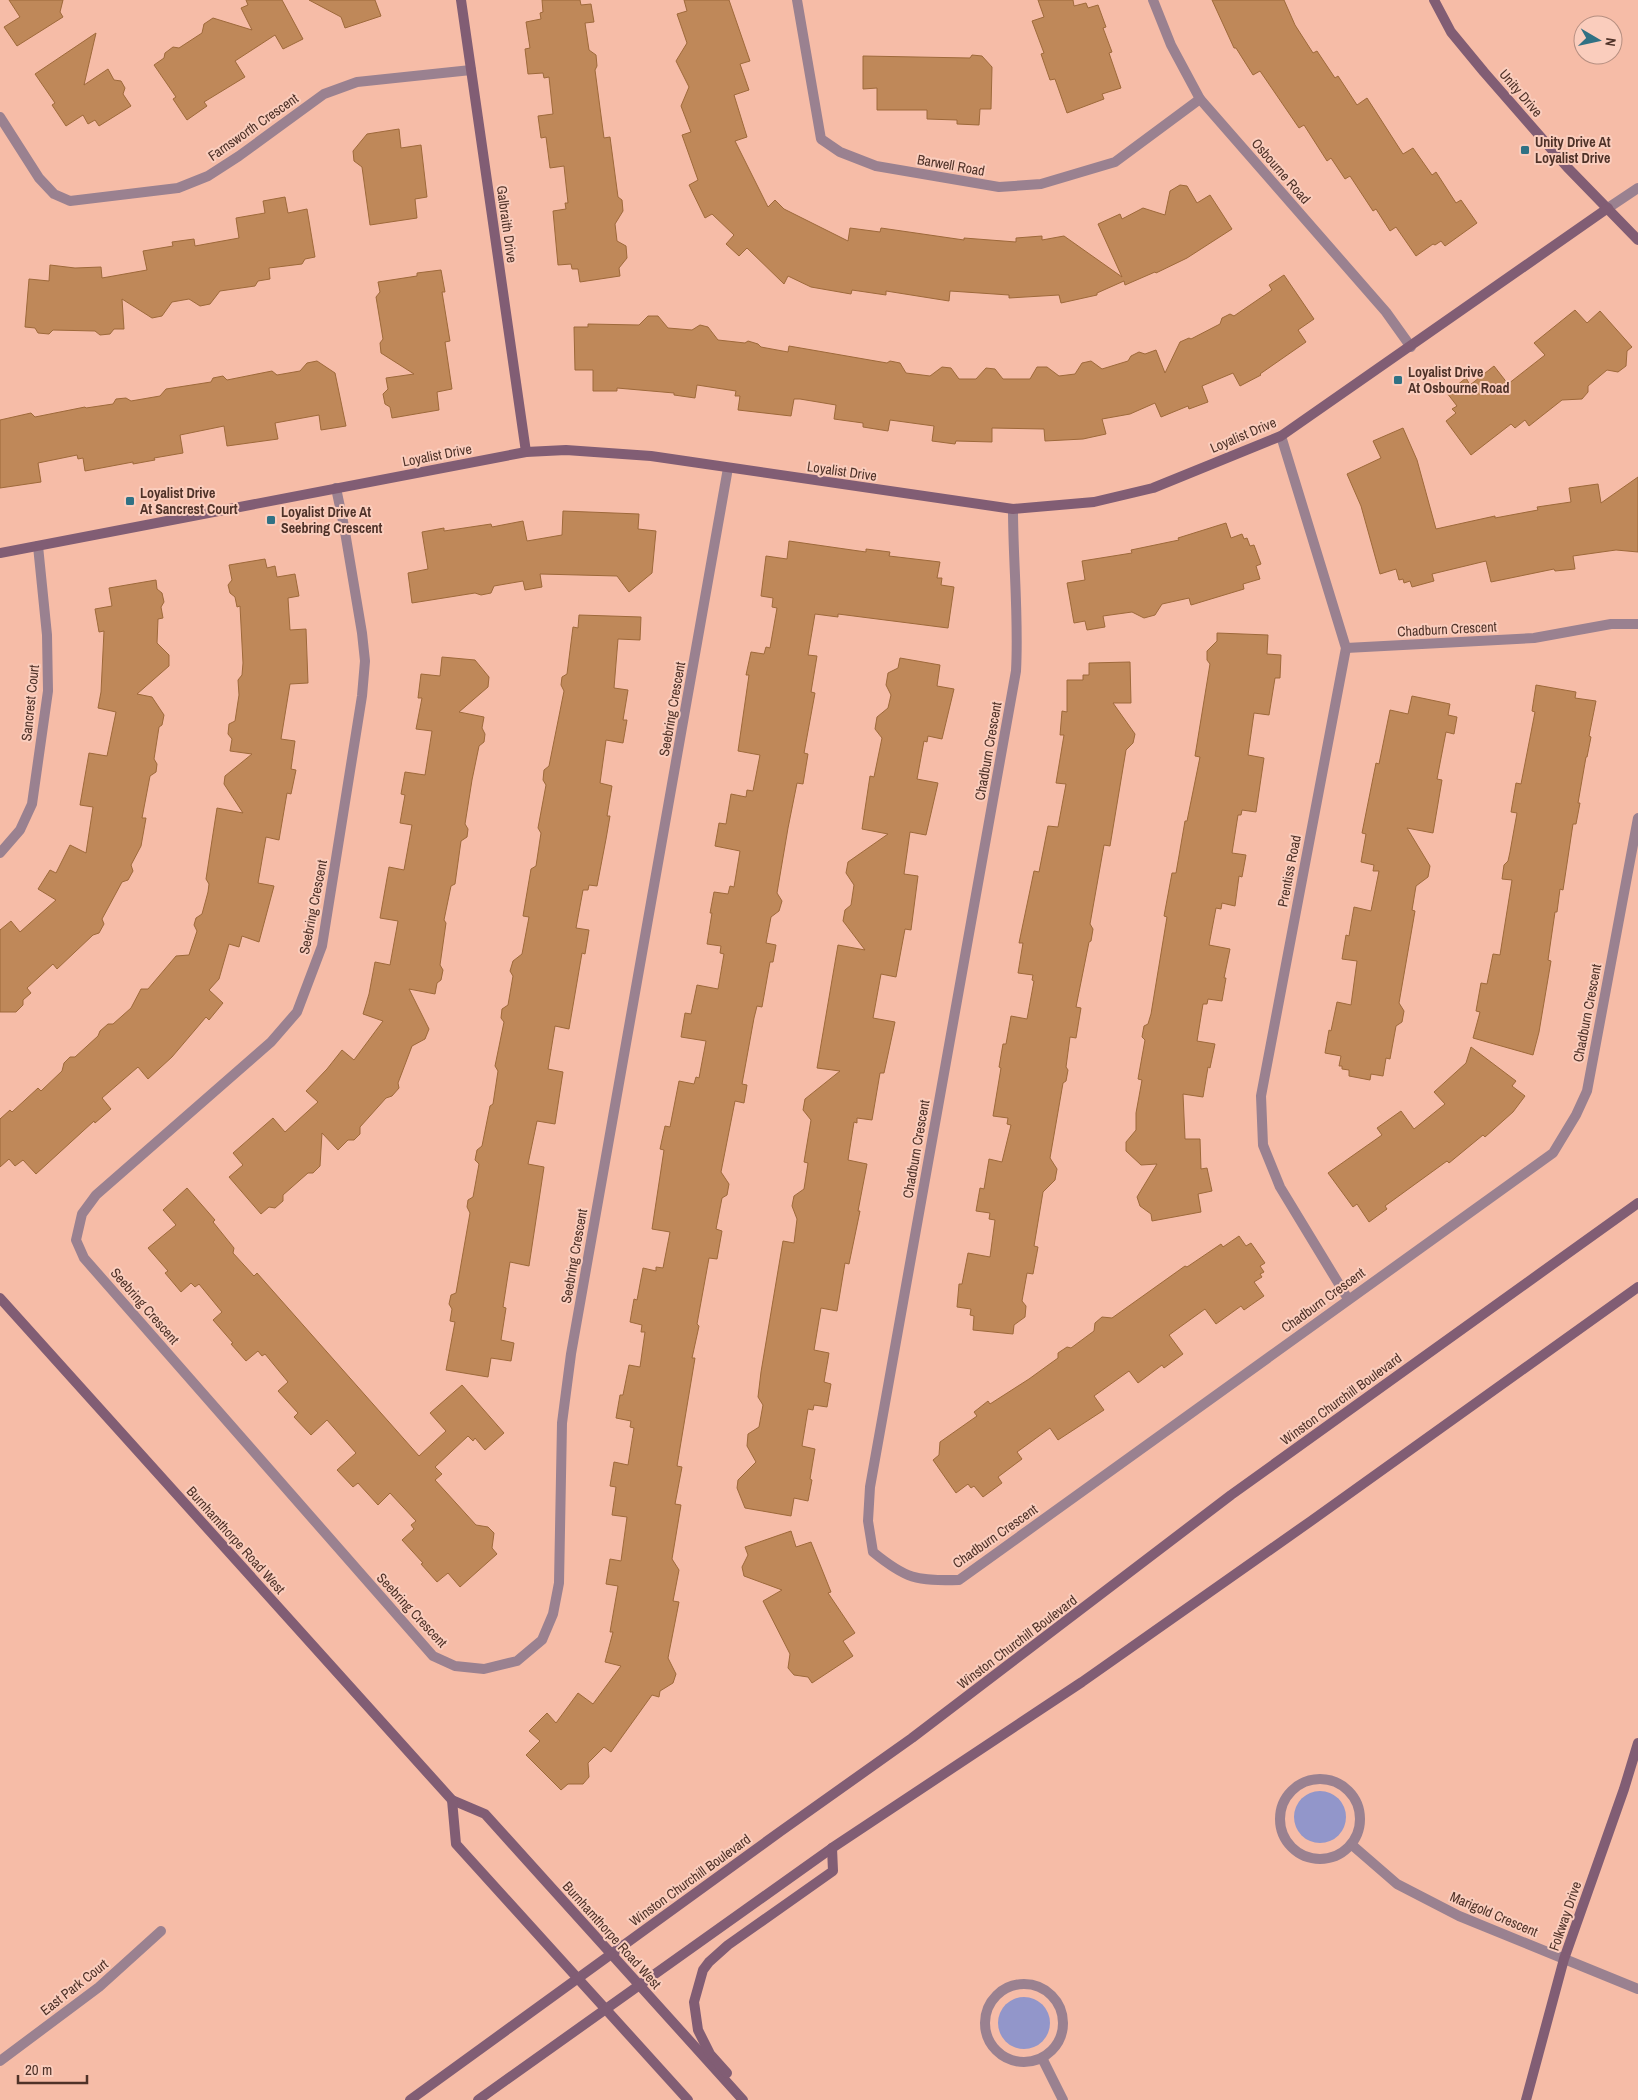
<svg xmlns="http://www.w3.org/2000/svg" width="1638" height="2100" font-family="'Archivo Narrow',sans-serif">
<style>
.green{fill:#9296ca}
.building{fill:#bf8859;stroke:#9e693a}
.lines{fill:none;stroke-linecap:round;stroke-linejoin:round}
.street{stroke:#9a8190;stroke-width:10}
.secondary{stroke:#815d74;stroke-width:10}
.poi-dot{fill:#307184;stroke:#facdbd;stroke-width:2}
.labels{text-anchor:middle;stroke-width:4;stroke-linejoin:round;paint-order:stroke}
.street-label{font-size:14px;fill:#4f3228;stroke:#facdbd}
.poi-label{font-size:14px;font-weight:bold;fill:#4f3228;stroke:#facdbd;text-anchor:start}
</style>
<rect width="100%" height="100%" fill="#f6bca7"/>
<g class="green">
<circle cx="1320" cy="1817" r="26"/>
<circle cx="1024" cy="2023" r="26"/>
</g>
<g class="building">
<path d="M9,0H63L60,12L63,17L17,46L4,27L20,17Z"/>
<path d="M246,0H282L303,39L283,49L275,35L235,61L245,77L204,102L207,106L187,120L173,99L176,97L154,65L164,58L165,53L173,47L179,48L202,33L204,24L213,18L252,30L241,8L248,5Z"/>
<path d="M309,0H375L381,16L345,28L341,17Z"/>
<path d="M542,0H580L581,5L591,4L594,22L585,23L589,50L596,55L597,66L595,70L604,138L610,137L618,197L622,200L623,211L615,224L617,241L626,246L627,258L619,268L620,276L580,282L578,269H572L571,264L558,265L553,211L566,209L565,203H568L564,166L550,168L546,137L541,138L538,116L553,114L549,77L544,78L543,73L528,74L525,49L530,48L526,22L541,19L540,13L543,12Z"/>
<path d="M684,0H729L750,61L740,64L749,90L734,95L747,137L735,141L768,207L775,200L784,209L848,241L850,228L880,232L881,228L964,240V238L1016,242V238L1042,236V240L1064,236L1122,277L1098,224L1120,214L1122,219L1143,208L1165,215L1170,191L1180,185L1187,186L1197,203L1210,195L1232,229L1187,258L1156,273L1155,272L1125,285L1124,281L1097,293V295L1061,303L1059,295L1009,298V295L950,291L949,301L886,291V295L852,290L851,294L811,287L788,276L784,284L747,248L739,256L726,244L734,235L712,214L705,218L689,185L698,180L682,135L691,132L681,106L689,87L676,61L687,43L677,14L687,11Z"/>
<path d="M1038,0H1073L1074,6L1086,3L1088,8L1098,5L1106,27L1103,28L1112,52L1109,53L1121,88L1102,94L1104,99L1067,113L1055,79L1050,80L1041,54L1044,53L1032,21L1044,17Z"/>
<path d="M1212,0H1284L1295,25L1313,53L1317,51L1335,78L1338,76L1357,105L1367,98L1403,154L1413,148L1432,175L1436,172L1456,203L1461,200L1477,223L1445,246L1441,241L1435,245L1433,244L1416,256L1396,227L1390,231L1376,209L1373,211L1350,176L1345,179L1331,158L1327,161L1304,125L1299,128L1260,71L1253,75L1236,48H1234Z"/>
<path d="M96,33L84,85L108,69L114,80L121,81L125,88L123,94L131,106L99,126L95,120L88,124L83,115L66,126L52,105L55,103L35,74Z"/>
<path d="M972,55L982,56L992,67L991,109H980L979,125L957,124V120L927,119V110H877V88L863,89V56L970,58Z"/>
<path d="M399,129L401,148L421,145L427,197L415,199L417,218L370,225L362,167L354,161L353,151L367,134Z"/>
<path d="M285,197L288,213L307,209L315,257L305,259L302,264L269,268L270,279L258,281L255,286L220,291L210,304L200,306L189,299L172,302L162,316L152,318L122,299L124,329H114L110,334L100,335L95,331L53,330L49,334L38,333L35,328L25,327L29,279L49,281L50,265L75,268L101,267L102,278L147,270L143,251L173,246L172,242L194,239L195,246L239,238L236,218L265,213L263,201Z"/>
<path d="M441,270L445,292H442L450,341L445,342L452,389L437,392L439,410L392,418L390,407L385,404L383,394L388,389L386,378L414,374L381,353L380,343L383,339L376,297L380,292L378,282L417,276V273Z"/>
<path d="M1284,275L1314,319L1298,330L1306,342L1260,374L1261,375L1240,386L1233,373L1202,386L1208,402L1189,409L1188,406L1161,417L1155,403L1130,414L1102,419L1106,434L1083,439L1045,441L1044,429L992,428V442L956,441L955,444L932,441L934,426L890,420L888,431L863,427V423L834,419L836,405L800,399H794L791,416L738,410L740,396H735L736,391L697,385L695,398L674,395V393L617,388V391H593V370H575L574,327H588V324L639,325L648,316H658L668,328L692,330L700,325L708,327L718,340L745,343L748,341L758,344L761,347L788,352L789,346L887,363L890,361L900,363L906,373L930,376L942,367L951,368L959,379H976L986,368L995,369L1003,379H1030L1037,367H1047L1059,376L1075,374L1082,363L1091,361L1102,369L1128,361L1131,356L1139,352L1145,354L1156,350L1165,373L1180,342L1189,338L1191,339L1220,324L1222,318L1230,314L1234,316L1272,290L1269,285Z"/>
<path d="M1575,310L1587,323L1600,311L1632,347L1627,351L1626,366L1618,372L1607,370L1588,386V392L1582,399L1562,400L1529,426L1525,420L1515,428L1511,424L1471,455L1446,421L1456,413L1452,409L1457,406L1447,393L1466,378L1470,385L1494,366L1508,384L1545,355L1534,343Z"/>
<path d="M317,361L335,373L346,426L321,430L319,415L275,423L278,439L227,446L224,426L180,435L183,453L154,458L155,460L133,464V462L85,471L83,458L78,459L77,455L38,463L41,482L0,488V420L31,413L35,417L85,407L86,408L113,404L116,399L126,398L131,401L160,396L166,389L211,382L213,378L223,376L227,380L272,371L277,375L300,371L307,363Z"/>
<path d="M1403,428L1417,460L1436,529L1495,516V518L1538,510L1537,507L1571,502L1569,488L1598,484L1601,503L1638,477V552L1616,550L1573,556L1575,569L1555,571L1554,569L1491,582L1486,561L1432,574L1434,581L1412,587L1410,581L1404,583L1403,579L1399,580L1396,569L1380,574L1361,506L1347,474L1381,458L1373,441Z"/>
<path d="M563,511L639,514L638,529L656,531L652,573L629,592L617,576L540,574L542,587L525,590L523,581L494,586L491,593L481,595L475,593L412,603L408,573L428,569L422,532L444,528V531L491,524L492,527L523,521L527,541L562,535Z"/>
<path d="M1226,523L1231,538L1242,534L1244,539L1247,538L1250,546L1254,545L1261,564L1256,566L1260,579L1243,584L1244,589L1191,605L1189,598L1162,604L1155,615L1144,618L1132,612L1103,616L1105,627L1087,630L1085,621L1074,623L1067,583L1085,580L1082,561L1132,553L1131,550L1179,540L1178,538Z"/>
<path d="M789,541L866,552V549L890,552L889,556L940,562L937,578H942L941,585L954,587L948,628L838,614V617L815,614L808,655L817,656L811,692L815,693L804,753L808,754L803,784L797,783L788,828L777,893L782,901L779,911L771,917L766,943L776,945L773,962H770L762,1007L757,1006L754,1018L742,1084L747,1085L744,1103L735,1101L721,1172L729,1184L727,1195L722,1198L716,1229L722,1231L717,1259L709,1258L697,1324L699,1326L692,1358H695L677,1466L682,1467L675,1504L681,1505L672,1559L679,1570L673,1601L679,1602L668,1658L676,1674L673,1683L660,1691L659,1697L652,1695L611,1752L604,1747L588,1763L589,1777L583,1784H568L561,1790L526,1755L540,1741L529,1731L547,1713L556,1723L578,1693L593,1704L621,1666L605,1662L613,1632H610L618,1586L606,1584L610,1559L621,1561L627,1517L612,1515L616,1487L610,1486L614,1462L628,1465L634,1428L630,1427L631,1421L616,1418L620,1395H623L629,1365L640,1367L645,1332H641L642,1325L630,1322L634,1299L637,1300L643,1268L656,1271V1267L663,1268L670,1232L652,1229L664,1150L660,1149L665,1126L670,1127L679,1081L694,1084L696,1077L699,1078L706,1041L681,1037L685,1013L691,1014L697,985L718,989L724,954L720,953L721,946L707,944L712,913H710L714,892L728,894L730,886L734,887L740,851L715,846L719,823L726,824L731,794L746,797L747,790L753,791L760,755L738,751L749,675H746L751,652L764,654L766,647L770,648L777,608L772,607L773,598L761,596L766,556L787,559Z"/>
<path d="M265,559L267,568L275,566L277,577L295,574L299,596L288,598L290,630L306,629L308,683L290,684L281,739L295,741L291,769L296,770L291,794L287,793L279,840L266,837L258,883L274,886L259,942L242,936L239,947L229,944L219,979L209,990L223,1003L209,1020L206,1017L172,1057L148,1079L138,1067L102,1098L111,1109L95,1123L94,1121L36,1174L23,1160L15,1166L9,1159L0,1167V1119L10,1110L12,1112L38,1088L41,1091L62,1071L64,1063L70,1057H75L98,1036L100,1031L108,1024H113L131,1008L141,989H148L176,956L189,955L197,931L194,925L196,918L202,914L208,892L209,884L206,879L217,808L243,813L224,784L225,776L252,754L230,751L232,739L228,734L229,724L235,721L239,695L238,680L242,675L243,663L240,606L237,607L235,597L230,593L228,585L232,580L229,565Z"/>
<path d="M156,580L157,589L162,593L164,602L161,607L163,618L158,619L157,643L169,655V666L137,694L152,697L164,715L162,725L159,727L154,759L157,764L156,772L150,776L142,818H146L141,846L131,865L133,871L128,880L122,882L102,919L104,924L99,933L93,935L57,969L53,964L27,988L31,993L23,1000V1005L16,1012H0V930L11,921L20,932L56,900L38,889L50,870L56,873L70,845L86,853L93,807L80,805L89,753L107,756L116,712L98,708L101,692L104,631L99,632L95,609L112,606L109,588Z"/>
<path d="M579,615L641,617L640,640L618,639L614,688L628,690L623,720H627L623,743L606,740L600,783L612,786L607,816H610L606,839L597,886L589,885L588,890H583L576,928L589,930L585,954L582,953L569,1029L555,1026L548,1069L563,1072L555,1124L537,1121L528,1164L544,1167L529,1266L510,1262L503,1307L506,1308L501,1340L514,1343L511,1361L491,1358L488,1377L446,1370L455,1322L450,1321L452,1309L449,1304L451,1295L456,1293L470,1213L467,1207L468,1200L473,1197L479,1164L475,1160L477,1150L482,1146L490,1106L493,1104L498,1071L495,1066L504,1022L501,1018L502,1009L508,1005L513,976L510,971L513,961L522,954L529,917L523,916L531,869L536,866L541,833L538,828L546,785L543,780L544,770L549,766L564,691L561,685L562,677L567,674L573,627L578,628Z"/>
<path d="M1217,633L1268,635L1267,654L1281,655L1280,678H1275L1269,715L1254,713L1248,755L1264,758L1256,812L1242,810L1241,815H1238L1232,853L1246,855L1242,877L1239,876L1235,906L1222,903L1221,909L1216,908L1209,945L1230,949L1224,978H1226L1222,1001L1208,999L1207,1004H1203L1197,1041L1215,1044L1210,1068L1208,1067L1203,1097L1183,1094L1185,1139H1200L1201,1169L1207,1168L1212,1191L1198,1194L1201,1212L1152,1221L1151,1214L1140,1206L1137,1197L1157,1164L1141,1165L1126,1151V1142L1136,1130V1113L1142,1080L1138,1079L1145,1040L1142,1037L1144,1026L1148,1024L1151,1014L1167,917L1164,916L1172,873H1176L1185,821H1187L1200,757L1195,756L1210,664L1207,660V651L1217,641Z"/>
<path d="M442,657L475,660L489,677L488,687L459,712L484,717L482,728L485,734L484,742L479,746L472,780L465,824L468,829L467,837L461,841L455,884L451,886L444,920L446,923L440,965L443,970L441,980L437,983L435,994L409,989L429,1029L425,1039L412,1046L398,1083L399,1088L392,1096L386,1098L360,1127V1134L354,1140H348L338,1150L322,1133L320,1166L313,1173H308L283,1195V1201L275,1208L269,1207L261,1214L229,1177L243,1165L233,1153L273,1118L285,1132L318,1102L306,1091L327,1069L342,1050L354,1060L383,1021L363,1014L369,994L375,962L390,965L398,921L380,918L389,867L404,870L412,825L400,823L405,795L401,794L405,772L425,775L432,731L416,729L422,698H418L421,674L440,676Z"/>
<path d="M900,658L940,665L937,686L954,689L942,739L928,736L927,742L924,741L917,779L938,783L926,835L910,832L904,874L918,876L911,930L905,929L896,977L881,974L873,1018L895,1022L884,1073H880L872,1120L857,1118V1123L854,1122L848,1160L867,1164L858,1211H860L849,1264L845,1263L837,1311L821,1308L814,1350L829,1353L824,1382L831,1384L827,1407L814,1405L813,1410L808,1409L802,1446L815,1449L810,1479L812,1480L808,1501L794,1498L791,1516L745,1508L737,1488L738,1480L756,1462L747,1446L748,1434L759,1427L763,1405L758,1397L761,1372L783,1241L794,1243L797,1219L792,1206L794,1196L804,1189L808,1163L804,1162L811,1120L803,1110L805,1099L840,1071L817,1068L838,945L865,950L843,921L845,910L851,905L854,885L846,873L848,862L888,834L862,829L870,776L874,777L882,738L875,729L877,717L888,708L891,695L886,685L888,673L898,668Z"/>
<path d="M1130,662L1131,703H1113L1135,734L1133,743L1126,750L1110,846L1104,845L1090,924L1093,929L1091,941L1089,942L1076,1007L1081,1008L1076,1038L1070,1037L1066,1067L1068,1070L1066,1081L1063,1083L1050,1158L1057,1169L1055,1180L1043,1192L1034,1246L1038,1247L1033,1274L1027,1273L1022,1301L1026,1306L1025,1317L1014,1325L1013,1334L973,1330L974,1316L970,1315L971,1309L957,1307L959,1284H962L968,1253L990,1257L995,1220L989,1219L990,1213L976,1211L980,1188L984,1189L989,1159L1002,1162L1011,1125L1007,1124L1008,1118L993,1116L1001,1068L999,1067L1003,1044H1006L1011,1016L1027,1019L1034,981L1032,980L1033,975L1018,973L1023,943H1019L1034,871L1039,872L1048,826L1058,827L1066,784L1056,783L1064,735H1060L1062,711L1067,712V680H1083V675H1089V663Z"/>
<path d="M1536,685L1576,692L1575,698L1596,701L1589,736L1591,737L1587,757H1586L1578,803H1580L1576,824H1573L1563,890L1560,889L1557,912H1555L1548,960L1551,961L1539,1032L1533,1055L1473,1038L1480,1012L1476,1011L1481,983L1487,984L1493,954L1500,955L1512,880L1502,879L1504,865L1508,861L1510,852L1517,813L1511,812L1516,783L1521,784L1535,712L1532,711Z"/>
<path d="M1412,696L1450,704L1448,715L1457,717L1454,734L1446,732L1437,779L1442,780L1433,833L1407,828L1430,866L1428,877L1416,886L1412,910L1415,911L1399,1003L1404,1011L1402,1022L1396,1026L1390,1059L1386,1058L1383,1076L1371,1074L1370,1080L1349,1076V1070L1342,1069V1066H1339L1341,1056L1325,1053L1329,1030L1331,1031L1337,1002L1351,1005L1357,961L1342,959L1346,935L1349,936L1354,907L1371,911L1379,871H1373L1374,865L1361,862L1366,834L1362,833L1376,763L1379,764L1390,710L1408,714Z"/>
<path d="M1471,1047L1516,1081L1512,1086L1525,1096L1513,1112L1485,1137L1483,1135L1449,1163L1447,1161L1385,1206L1387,1209L1369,1222L1357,1204L1353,1207L1328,1173L1382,1135L1377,1128L1401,1111L1414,1129L1445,1104L1434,1092L1466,1063Z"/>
<path d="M187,1188L215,1220L213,1222L234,1248L233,1253L254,1276L257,1273L419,1456L446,1431L430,1413L462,1385L504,1433L485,1450L475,1438L473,1441L468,1436L435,1467L442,1474L435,1480L476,1525L488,1527L494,1533L492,1548L497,1554L460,1587L448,1573L437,1582L421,1564L423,1563L402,1540L414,1529L411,1525L416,1521L390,1493L378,1505L358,1483L353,1487L337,1470L356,1453L327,1420L311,1435L294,1417L298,1413L278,1391L288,1382L265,1354L262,1356L258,1351L246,1361L231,1344L233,1343L213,1320L222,1312L199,1284L195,1287L191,1283L181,1292L165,1273L168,1271L148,1248L176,1225L163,1210Z"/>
<path d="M1239,1236L1246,1246L1251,1243L1265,1263L1260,1266L1264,1272L1260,1274L1262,1277L1254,1282L1264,1296L1244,1310L1241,1306L1216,1324L1205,1309L1169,1335L1183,1354L1164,1368L1162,1365L1138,1383L1129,1371L1094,1396L1104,1410L1058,1440L1050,1428L1017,1452L1022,1459L998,1477L1002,1483L983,1497L974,1486L971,1488L968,1484L956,1493L933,1460L939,1455L940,1442L977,1416L974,1412L988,1401L990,1404L1029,1379L1058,1358V1353L1067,1347L1071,1348L1094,1331L1095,1323L1102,1317L1112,1318L1185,1266L1187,1267L1221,1244L1223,1247Z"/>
<path d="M791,1531L796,1547L811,1542L831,1592L828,1593L855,1633L843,1641L853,1656L812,1683L808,1677L794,1675L788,1668L790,1654L763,1601L782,1590L744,1576L742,1567L748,1555L745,1547Z"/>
</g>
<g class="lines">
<g class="street">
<path d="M797,0L821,139L840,152L876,166L999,187L1041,184L1115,162L1200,99"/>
<path d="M1153,0L1171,45L1200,99L1386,312L1411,347"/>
<path d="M0,117L39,178L54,194L70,201L178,188L208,176L239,156L324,94L357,82L471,70"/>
<path d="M1608,208L1638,188"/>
<path d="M1281,436L1346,648L1261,1096L1263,1145L1280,1187L1348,1299"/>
<path d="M336,488L344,526L362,633L365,661L362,696L322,946L297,1012L271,1042L96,1195L82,1214L76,1240L84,1258L433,1656L455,1666L484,1669L517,1661L542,1640L553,1614L559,1583L562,1423L571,1354L728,468"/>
<path d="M1013,509C1013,563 1019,617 1016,671L870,1487L868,1521L873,1552C906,1579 916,1581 959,1580L1553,1153L1576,1115L1587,1091L1638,818"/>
<path d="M1346,648L1534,638L1611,624H1638"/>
<path d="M0,853L20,830L32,804L48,691L47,635L38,546"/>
<circle cx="1320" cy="1819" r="40"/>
<path d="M1352,1845L1397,1884L1459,1916L1638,1989"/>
<circle cx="1024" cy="2023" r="39"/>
<path d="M1042,2058L1063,2100"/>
<path d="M0,2061L99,1987L161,1931"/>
</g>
<g class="secondary">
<path d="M461,0L526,452"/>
<path d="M1434,0L1451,32L1484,72L1567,167L1638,240"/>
<path d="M0,553L526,452L566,450L651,456L1013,509L1094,502L1153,488L1281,436L1608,208"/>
<path d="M0,1298L452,1800L485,1814L743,2100"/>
<path d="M452,1800L456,1844L688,2100"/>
<path d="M727,2073L710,2054L698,2030L694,2002L703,1970L709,1962L728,1945L833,1871L832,1848"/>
<path d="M410,2100L781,1831L912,1738L1231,1495L1638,1203"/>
<path d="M478,2100L832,1848L1082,1682L1311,1521L1638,1287"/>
<path d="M1526,2100L1564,1959L1624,1789L1638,1743"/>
</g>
</g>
<g class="poi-dot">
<rect x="1520" y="145" width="10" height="10" rx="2.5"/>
<rect x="1393" y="375" width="10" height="10" rx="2.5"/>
<rect x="125" y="496" width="10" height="10" rx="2.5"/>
<rect x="266" y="515" width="10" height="10" rx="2.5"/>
</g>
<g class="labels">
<g class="street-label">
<text transform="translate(1521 93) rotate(49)" y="5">Unity Drive</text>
<text transform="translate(253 127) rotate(-35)" y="5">Farnsworth Crescent</text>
<text transform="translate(951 165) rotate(10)" y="5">Barwell Road</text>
<text transform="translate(1281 171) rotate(49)" y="5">Osbourne Road</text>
<text transform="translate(507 224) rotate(82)" y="5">Galbraith Drive</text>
<text transform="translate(1243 435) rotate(-23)" y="5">Loyalist Drive</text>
<text transform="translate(437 455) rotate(-11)" y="5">Loyalist Drive</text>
<text transform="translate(842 471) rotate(8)" y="5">Loyalist Drive</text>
<text transform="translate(1447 629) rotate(-3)" y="5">Chadburn Crescent</text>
<text transform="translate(30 703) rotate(-84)" y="5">Sancrest Court</text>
<text transform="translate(672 709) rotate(-80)" y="5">Seebring Crescent</text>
<text transform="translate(988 751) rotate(-80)" y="5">Chadburn Crescent</text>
<text transform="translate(1289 871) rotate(-79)" y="5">Prentiss Road</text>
<text transform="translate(313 907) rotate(-79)" y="5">Seebring Crescent</text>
<text transform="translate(1587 1013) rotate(-79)" y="5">Chadburn Crescent</text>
<text transform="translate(916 1149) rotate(-80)" y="5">Chadburn Crescent</text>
<text transform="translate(574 1256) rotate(-80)" y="5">Seebring Crescent</text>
<text transform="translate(1323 1300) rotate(-36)" y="5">Chadburn Crescent</text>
<text transform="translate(145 1306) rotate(49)" y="5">Seebring Crescent</text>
<text transform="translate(1341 1399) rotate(-36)" y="5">Winston Churchill Boulevard</text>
<text transform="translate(995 1536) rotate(-35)" y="5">Chadburn Crescent</text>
<text transform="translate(236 1540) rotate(48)" y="5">Burnhamthorpe Road West</text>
<text transform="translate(412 1610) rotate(47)" y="5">Seebring Crescent</text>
<text transform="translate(1017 1642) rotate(-37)" y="5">Winston Churchill Boulevard</text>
<text transform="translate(690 1880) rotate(-36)" y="5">Winston Churchill Boulevard</text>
<text transform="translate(1494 1914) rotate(23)" y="5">Marigold Crescent</text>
<text transform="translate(1565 1916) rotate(-71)" y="5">Folkway Drive</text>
<text transform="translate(612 1935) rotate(48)" y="5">Burnhamthorpe Road West</text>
<text transform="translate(74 1987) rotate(-38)" y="5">East Park Court</text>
</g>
<g class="poi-label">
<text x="1535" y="147">Unity Drive At<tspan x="1535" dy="16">Loyalist Drive</tspan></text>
<text x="1408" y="377">Loyalist Drive<tspan x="1408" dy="16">At Osbourne Road</tspan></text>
<text x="140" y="498">Loyalist Drive<tspan x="140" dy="16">At Sancrest Court</tspan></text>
<text x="281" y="517">Loyalist Drive At<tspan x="281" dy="16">Seebring Crescent</tspan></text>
</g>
</g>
<g transform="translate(1598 40) rotate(99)"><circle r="24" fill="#facdbd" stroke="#b68f81"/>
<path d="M0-4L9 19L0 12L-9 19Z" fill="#307184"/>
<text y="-8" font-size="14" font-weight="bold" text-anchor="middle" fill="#4f3228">N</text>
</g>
<path d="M18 2075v8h69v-8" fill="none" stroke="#4f3228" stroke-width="2.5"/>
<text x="25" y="2075" font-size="15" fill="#4f3228" stroke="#facdbd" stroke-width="4" paint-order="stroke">20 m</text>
</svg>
